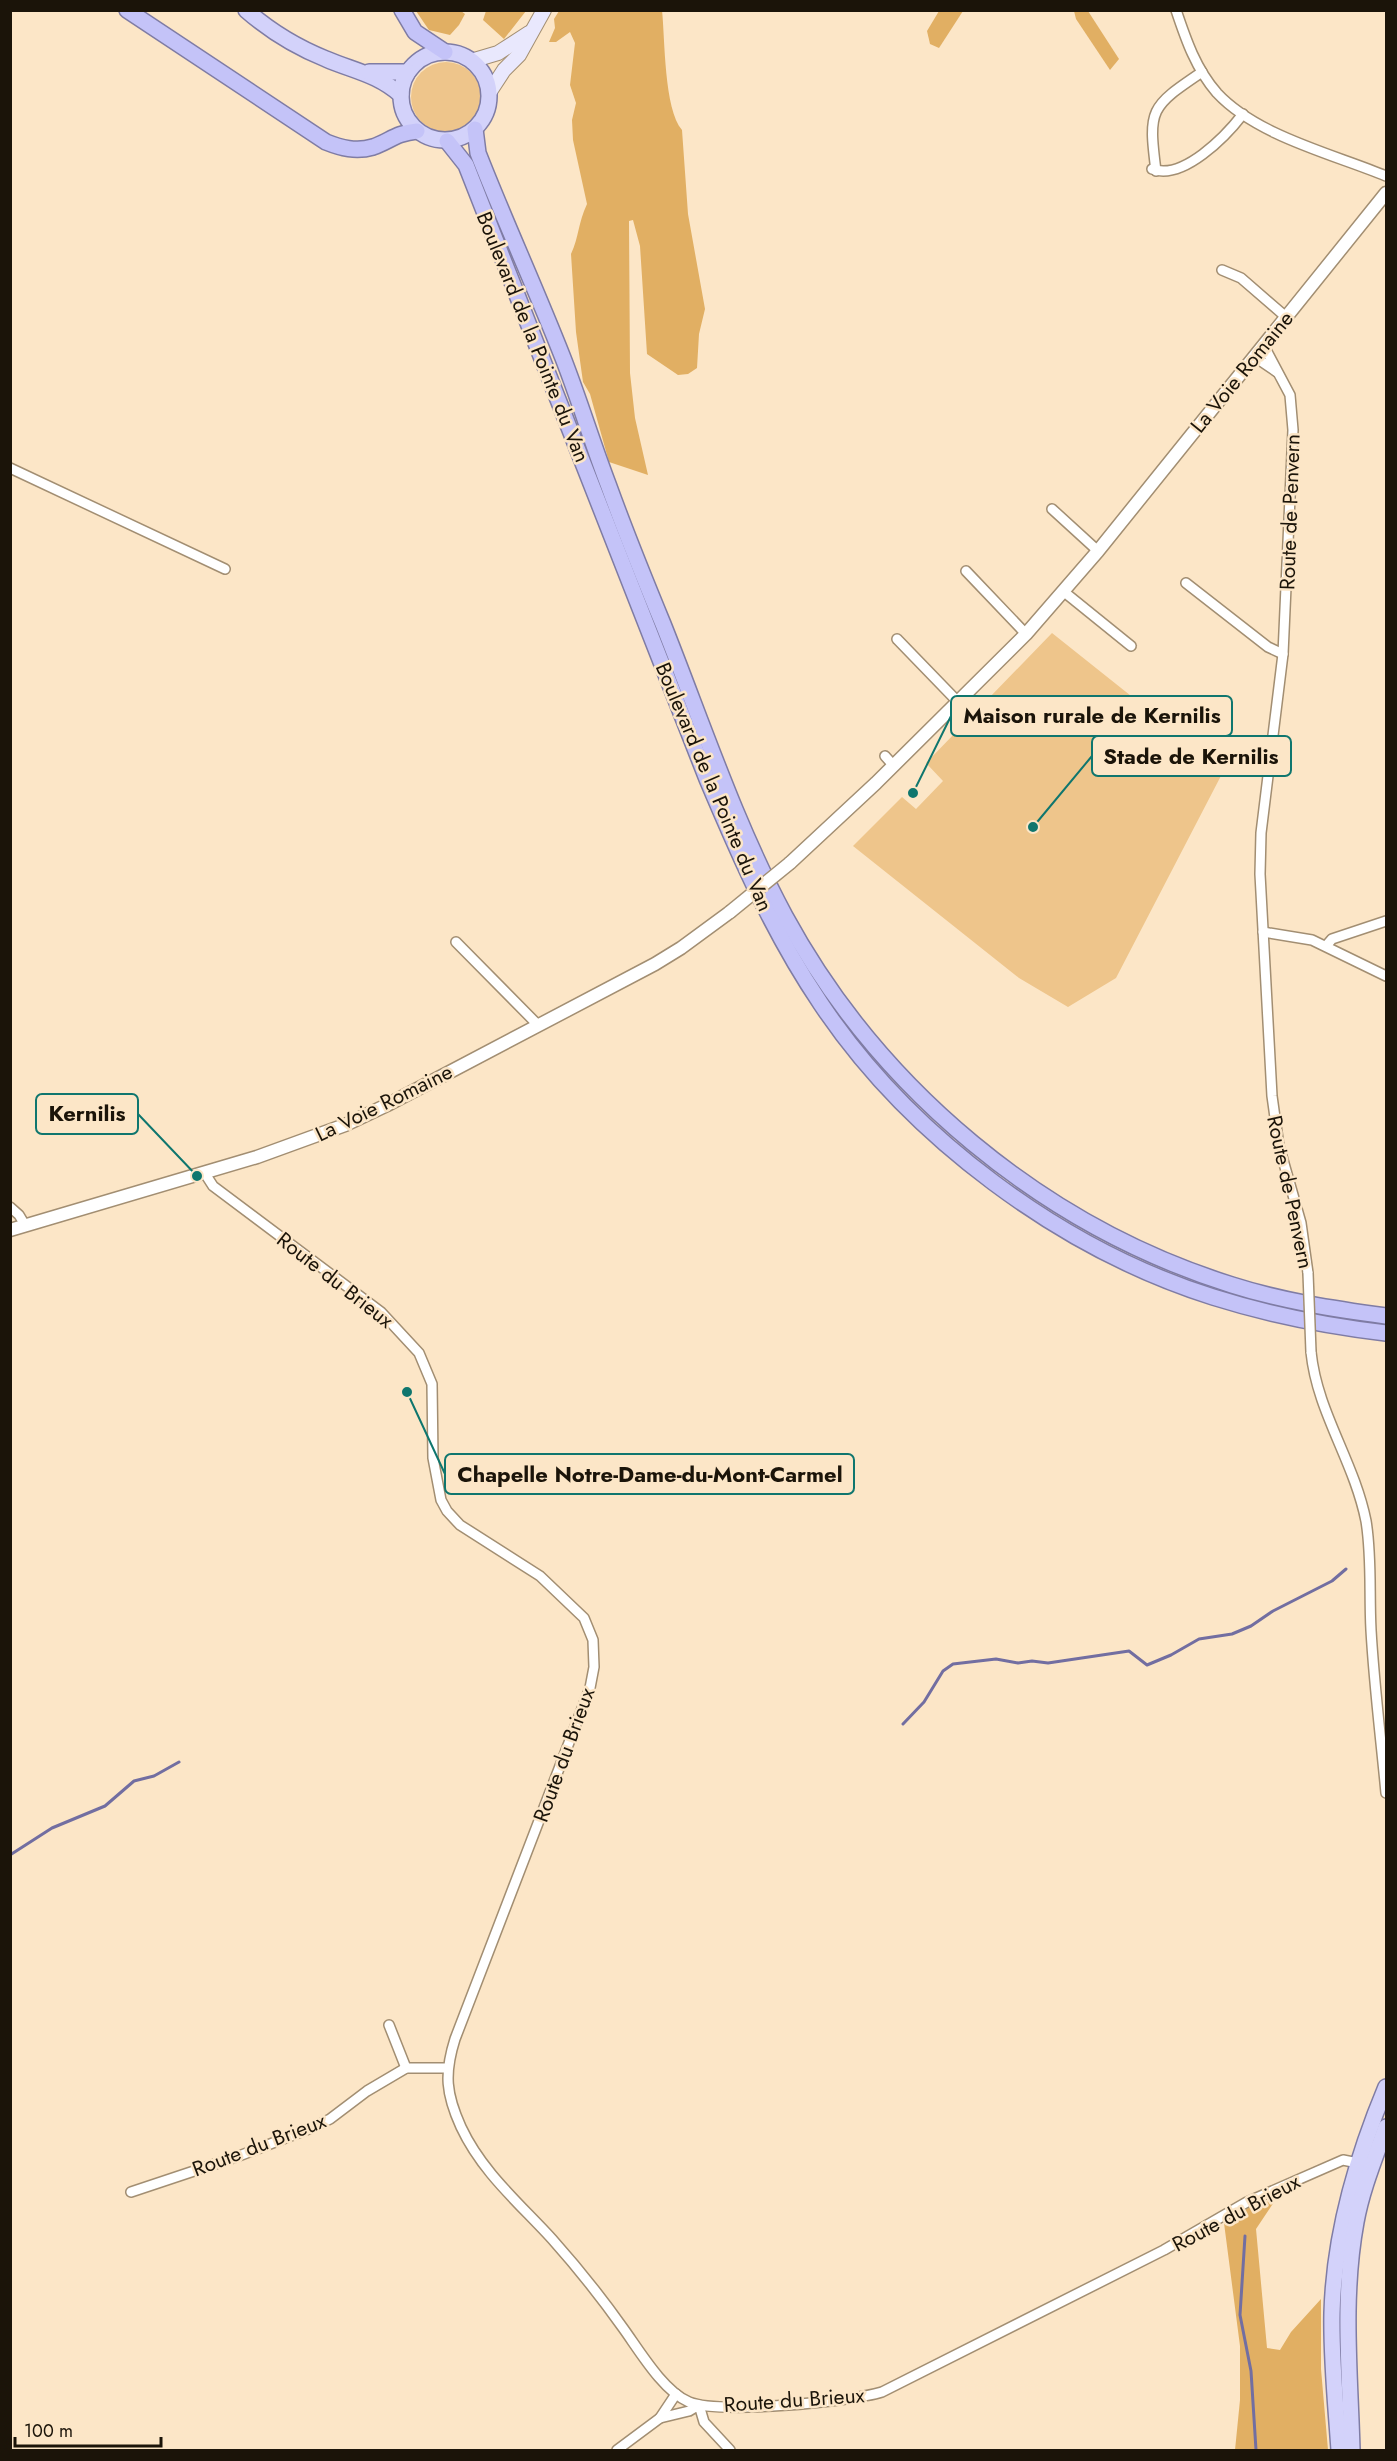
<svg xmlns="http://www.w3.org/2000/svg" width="1397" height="2461" font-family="Jost,sans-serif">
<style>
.green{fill:#eec58b}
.forest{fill:#e1af63}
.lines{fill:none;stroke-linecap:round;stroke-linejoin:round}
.stream{stroke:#726ea1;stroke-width:3}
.minor-casing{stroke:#a28e72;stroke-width:12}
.tertiary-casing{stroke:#a28e72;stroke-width:15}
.secondary-casing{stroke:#a28e72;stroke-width:16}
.primary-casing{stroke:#7f7ca4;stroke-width:18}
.trunk-casing{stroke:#7f7ca4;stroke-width:18}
.minor{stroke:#fff;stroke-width:9}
.tertiary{stroke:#fff;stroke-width:12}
.secondary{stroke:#e9e8fd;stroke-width:14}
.primary{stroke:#d3d2fa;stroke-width:15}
.trunk{stroke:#c4c3f8;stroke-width:15}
.minor-bridge-casing{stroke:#a28e72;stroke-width:12;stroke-linecap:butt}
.tertiary-bridge-casing{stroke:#a28e72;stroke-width:15;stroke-linecap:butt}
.minor-bridge{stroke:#fff;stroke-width:9}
.tertiary-bridge{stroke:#fff;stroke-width:12}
.labels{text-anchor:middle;stroke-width:5;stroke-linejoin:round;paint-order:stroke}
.street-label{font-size:21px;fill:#1b1409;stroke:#fce6c7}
.leader{fill:none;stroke:#0f766e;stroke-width:2}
.callout-dot{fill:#0f766e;stroke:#fce6c7;stroke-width:2}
.callout{fill:#fce6c7;stroke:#0f766e;stroke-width:2}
.callout-label{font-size:22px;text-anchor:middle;font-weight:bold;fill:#1b1409}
</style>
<rect width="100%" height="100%" fill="#fce6c7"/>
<g class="green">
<circle cx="446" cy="97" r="35"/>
<path d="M1052,633L1224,770L1116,978L1068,1007L1019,978L853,846L902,797L916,809L943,781L926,763Z"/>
</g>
<g class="forest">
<path d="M662,10C665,39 664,109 682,130L688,214L705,309L699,334L697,368L688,374L678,375L647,354L640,246L633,220L629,221L630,373L635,418L648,475L609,462L590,394L583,382L576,332L571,254C579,237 578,223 587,204L573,140L572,120L576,103L570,85L575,43L570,32L556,42H549L555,28L554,19L559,11Z"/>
<path d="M416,11H461L465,14L459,25L450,35L429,30Z"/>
<path d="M486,11V10L526,11L504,39L483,20Z"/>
<path d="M939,11H963L939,48L930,44L927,31Z"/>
<path d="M1074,11H1088L1119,59L1110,70L1076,19Z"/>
<path d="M1276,2199L1256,2229L1267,2348L1280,2350L1291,2332L1321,2299V2369L1328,2450H1235L1240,2400V2346L1224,2223L1248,2208Z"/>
</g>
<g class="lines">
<g class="stream">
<path d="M903,1724L924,1702L943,1671L953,1664L996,1659L1018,1663L1032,1661L1048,1663L1129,1651L1147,1665L1171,1655L1199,1639L1232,1634L1251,1626L1273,1611L1332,1581L1346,1569"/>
<path d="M10,1855L52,1828L105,1806L134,1781L154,1776L179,1762"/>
<path d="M1245,2236L1240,2315L1251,2371L1256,2450"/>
</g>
<g class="minor-casing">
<g id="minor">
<path d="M1176,10C1186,40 1196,69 1217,93C1257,136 1333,154 1386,176"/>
<path d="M1152,169C1183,181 1226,136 1243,114"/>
<path d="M1156,171C1148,109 1150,107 1202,72"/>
<path d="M1222,270L1241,278L1286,317"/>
<path d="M1264,346L1290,395L1293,430L1283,654L1261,833L1260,874L1272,1096L1279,1146L1301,1223L1308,1273"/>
<path d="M1255,357L1277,372"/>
<path d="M10,468L225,569"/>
<path d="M1052,509L1098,551"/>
<path d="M966,571L1026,634"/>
<path d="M1186,583L1268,647L1283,654"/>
<path d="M1063,591L1131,646"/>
<path d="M897,639L958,702"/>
<path d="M885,756L893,765"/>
<path d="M1263,932L1312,940L1386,976"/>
<path d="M456,942L538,1025"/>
<path d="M1326,946L1332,939L1386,921"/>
<path d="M204,1172L213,1186L381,1312L419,1353L432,1384L433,1458L441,1500L447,1511L460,1525L540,1576L584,1618L593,1640L594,1667L590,1688L455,2039C444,2074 446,2094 461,2127C482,2172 519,2203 552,2239C577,2267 601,2297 623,2328C639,2350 663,2391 689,2402C718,2414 850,2402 882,2392L1164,2250L1247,2202L1343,2160L1363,2164"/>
<path d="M10,1207L19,1215L25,1225"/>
<path d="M1311,1352C1317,1412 1354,1461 1366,1521C1372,1557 1369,1593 1371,1630C1374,1684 1381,1739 1386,1793"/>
<path d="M389,2025L406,2068"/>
<path d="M131,2192L239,2156L314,2127L330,2119L367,2091L406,2068H448"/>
<path d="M660,2418L676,2394"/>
<path d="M617,2450L660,2418L689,2411L699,2405L704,2422L730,2450"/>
</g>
</g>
<g class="tertiary-casing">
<g id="tertiary">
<path d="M790,863L876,783L1026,634L1098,551L1386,193"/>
<path d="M10,1230L257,1157L345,1125L387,1105L655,964L681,948L730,912"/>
</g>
</g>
<g class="secondary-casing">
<g id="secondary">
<path d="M471,61L498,53L529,33"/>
<path d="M489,93L504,70L519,55L544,10"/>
</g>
</g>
<g class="primary-casing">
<g id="primary">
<path d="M246,10C270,31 296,47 326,59C354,71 377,74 401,95"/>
<circle cx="445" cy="96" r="44"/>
<path d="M369,72H408"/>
<path d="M1339,2450C1336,2405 1331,2359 1332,2313C1334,2235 1356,2159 1386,2087"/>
<path d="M1352,2450C1350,2374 1342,2298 1356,2222C1362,2189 1375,2158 1386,2127"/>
</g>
</g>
<g class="trunk-casing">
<g id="trunk">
<path d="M127,10L326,142C341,148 356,152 373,147C390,141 396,133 417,131"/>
<path d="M402,10L415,32L445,52"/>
<path d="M475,129L478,153C505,222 536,289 563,358C579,399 592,442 608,484C625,531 644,578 663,624C702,722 735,823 785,916C879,1089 1043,1226 1232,1285C1282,1301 1334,1309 1386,1316"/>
<path d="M447,141L466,165L707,779C740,857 773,933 821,1004C910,1137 1061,1249 1213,1297C1270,1315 1327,1326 1386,1333"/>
</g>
</g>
<use href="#minor" class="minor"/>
<use href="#tertiary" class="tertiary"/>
<use href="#secondary" class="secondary"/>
<use href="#primary" class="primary"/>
<use href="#trunk" class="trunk"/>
<g class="minor-bridge-casing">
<path id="minor-bridge" d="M1308,1273L1311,1352"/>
</g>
<g class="tertiary-bridge-casing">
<path id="tertiary-bridge" d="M730,912L790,863"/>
</g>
<use href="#minor-bridge" class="minor-bridge"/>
<use href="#tertiary-bridge" class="tertiary-bridge"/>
</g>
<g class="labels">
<g class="street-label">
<text transform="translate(533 337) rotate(68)" y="7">Boulevard de la Pointe du Van</text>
<text transform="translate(1242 372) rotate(-51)" y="7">La Voie Romaine</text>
<text transform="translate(1290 512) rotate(-88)" y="7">Route de Penvern</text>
<text transform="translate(714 787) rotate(67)" y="7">Boulevard de la Pointe du Van</text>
<text transform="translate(384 1103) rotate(-26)" y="7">La Voie Romaine</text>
<text transform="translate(1290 1192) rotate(78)" y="7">Route de Penvern</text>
<text transform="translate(335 1280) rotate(38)" y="7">Route du Brieux</text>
<text transform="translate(564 1755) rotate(-70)" y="7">Route du Brieux</text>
<text transform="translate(259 2145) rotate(-21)" y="7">Route du Brieux</text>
<text transform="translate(1236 2213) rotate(-28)" y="7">Route du Brieux</text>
<text transform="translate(794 2400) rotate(-4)" y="7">Route du Brieux</text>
</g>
</g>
<path class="leader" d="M913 793L951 716M1033 827L1092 756M197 1176L138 1114M407 1392L445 1474"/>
<g class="callout-dot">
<circle cx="913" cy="793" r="6"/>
<circle cx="1033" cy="827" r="6"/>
<circle cx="197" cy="1176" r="6"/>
<circle cx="407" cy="1392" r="6"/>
</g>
<g class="callout">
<rect x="951" y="696" width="281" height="40" rx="6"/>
<rect x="1092" y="736" width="199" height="40" rx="6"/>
<rect x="36" y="1094" width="102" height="40" rx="6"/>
<rect x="445" y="1454" width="409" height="40" rx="6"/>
</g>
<g class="callout-label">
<text x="1092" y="723">Maison rurale de Kernilis</text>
<text x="1191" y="764">Stade de Kernilis</text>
<text x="87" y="1121">Kernilis</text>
<text x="650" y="1482">Chapelle Notre-Dame-du-Mont-Carmel</text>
</g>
<rect width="1397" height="2461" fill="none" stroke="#1b1409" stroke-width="24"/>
<path d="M15 2437v9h146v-9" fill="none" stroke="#1b1409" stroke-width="3"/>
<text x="24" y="2437" font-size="18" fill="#1b1409" stroke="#fce6c7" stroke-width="4.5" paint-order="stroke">100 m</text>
</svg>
